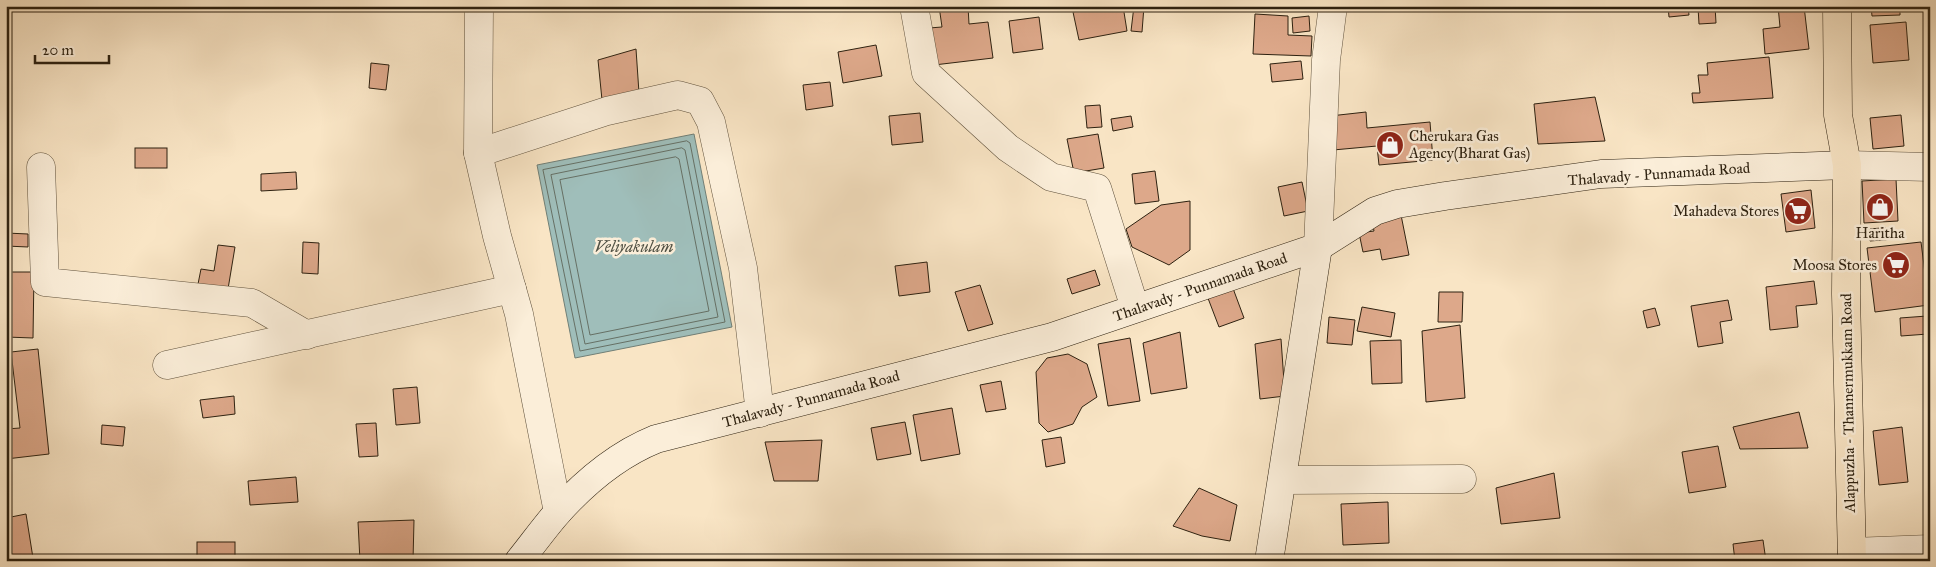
<svg xmlns="http://www.w3.org/2000/svg" width="1936" height="567" font-family="'IM FELL Great Primer',serif">
<style>
.water{fill:#9fbeba;stroke:#717f76}
.lines{fill:none;stroke-linecap:round;stroke-linejoin:round}
.shore{stroke:#667065;stroke-width:1}
.building{fill:#dda88a;stroke:#2d2110}
.street-casing{stroke:#60523d;stroke-width:29}
.secondary-casing{stroke:#2d2110;stroke-width:29}
.primary-casing{stroke:#2d2110;stroke-width:29}
.street{stroke:#fbeed9;stroke-width:28}
.secondary{stroke:#fbeed9;stroke-width:28}
.primary{stroke:#f9e5c5;stroke-width:28}
.labels{text-anchor:middle;stroke-width:5;stroke-linejoin:round;paint-order:stroke}
.poi-label{font-size:15px;fill:#2d2110;stroke:#fbeed9;text-anchor:end}
.street-label{font-size:15px;fill:#2d2110;stroke:#fbeed9}
.water-label{font-size:16px;font-style:italic;fill:#4f5043;stroke:#fbeed9}
</style>
<rect width="100%" height="100%" fill="#f9e5c5"/>
<filter id="stains"><feTurbulence type="fractalNoise" baseFrequency=".004" numOctaves="4"/><feColorMatrix values="0 0 0 0 .2 0 0 0 0 .09 0 0 0 0 .02 0 0 0 .5 -.17"/></filter>
<radialGradient id="worn" r=".72"><stop offset=".6" stop-color="#630" stop-opacity="0"/><stop offset="1" stop-color="#630" stop-opacity=".3"/></radialGradient>
<path class="water" d="M694,134L732,327L575,358L537,165Z"/>
<g class="lines">
<g class="shore">
<path d="M687,141L690,143L725,322L580,351L543,170Z"/>
<path d="M682,148L685,150L718,317L585,344L551,175Z"/>
<path d="M676,157L679,159L709,311L590,335L560,180Z"/>
</g>
</g>
<g class="building">
<path d="M170,6H202V8L170,11Z"/>
<path d="M939,6H968L969,24L988,22L993,58L934,65L929,28L942,27Z"/>
<path d="M1105,6H1123L1127,31L1079,40L1073,12Z"/>
<path d="M1134,6H1144L1142,32L1131,31Z"/>
<path d="M1668,6H1688L1689,15L1669,17Z"/>
<path d="M1715,6L1716,23L1699,24L1698,7Z"/>
<path d="M1778,6H1804L1809,49L1765,54L1763,29L1780,27Z"/>
<path d="M1871,6H1900V15L1872,16Z"/>
<path d="M1255,14L1288,16V35L1312,36L1311,56L1253,54Z"/>
<path d="M1309,16L1310,31L1293,33L1292,18Z"/>
<path d="M1039,17L1043,49L1013,53L1009,21Z"/>
<path d="M1906,22L1909,60L1873,63L1870,25Z"/>
<path d="M6,39L11,57L6,58Z"/>
<path d="M876,45L882,76L843,83L838,52Z"/>
<path d="M636,49L639,93L602,100L598,60Z"/>
<path d="M1769,57L1773,98L1693,103L1692,93H1700L1698,75H1708L1707,63Z"/>
<path d="M1301,61L1303,79L1272,82L1270,64Z"/>
<path d="M371,63L389,65L386,90L369,88Z"/>
<path d="M830,82L833,106L806,110L803,85Z"/>
<path d="M1595,97L1605,141L1538,144L1534,104Z"/>
<path d="M1100,105L1102,127L1087,128L1085,106Z"/>
<path d="M1366,112L1367,128L1430,122L1433,160L1379,165L1377,146L1333,150L1330,116Z"/>
<path d="M920,113L923,142L892,145L889,116Z"/>
<path d="M1901,115L1904,146L1873,149L1870,118Z"/>
<path d="M1131,116L1133,127L1113,131L1111,119Z"/>
<path d="M1098,134L1104,168L1074,173L1067,139Z"/>
<rect x="135" y="148" width="32" height="20"/>
<path d="M1155,171L1159,201L1135,204L1132,174Z"/>
<path d="M296,172L297,189L261,191V174Z"/>
<path d="M1896,179L1898,221L1864,223L1862,181Z"/>
<path d="M1302,182L1308,211L1284,216L1278,187Z"/>
<path d="M1811,190L1815,228L1786,232L1781,194Z"/>
<path d="M1190,201V250L1169,265L1132,247L1126,229L1161,205Z"/>
<path d="M1400,210L1409,255L1382,260L1380,249L1363,252L1359,233L1374,231L1371,216Z"/>
<path d="M1894,227V239L1870,241L1869,229Z"/>
<path d="M6,233L28,234V247L6,246Z"/>
<path d="M303,242L319,243L318,274L302,273Z"/>
<path d="M1921,242L1929,305L1875,312L1867,248Z"/>
<path d="M218,245L235,247L228,289L198,284L201,269L214,271Z"/>
<path d="M927,262L930,292L899,296L895,266Z"/>
<path d="M1095,270L1100,285L1072,294L1067,279Z"/>
<path d="M6,272H34L33,338L6,337Z"/>
<path d="M1814,281L1817,304L1796,306L1798,327L1770,330L1766,287Z"/>
<path d="M1231,283L1244,318L1219,327L1206,293Z"/>
<path d="M980,285L993,324L968,331L955,292Z"/>
<path d="M1439,292H1463L1462,322H1438Z"/>
<path d="M1728,300L1732,320L1720,322L1723,343L1698,347L1691,306Z"/>
<path d="M1362,307L1395,313L1391,337L1357,331Z"/>
<path d="M1655,308L1660,325L1647,328L1643,311Z"/>
<path d="M1927,316L1928,334L1901,336L1900,318Z"/>
<path d="M1329,317L1355,320L1352,345L1327,343Z"/>
<path d="M1460,325L1465,398L1426,402L1422,331Z"/>
<path d="M1180,332L1187,388L1151,394L1143,343Z"/>
<path d="M1130,338L1140,401L1108,406L1098,344Z"/>
<path d="M1281,339L1285,396L1260,399L1255,344Z"/>
<path d="M1401,340L1402,383L1372,384L1370,341Z"/>
<path d="M38,349L49,454L6,459V429L20,428L11,352Z"/>
<path d="M1068,354L1087,364L1097,397L1082,407L1073,424L1048,432L1039,423L1036,372L1047,358Z"/>
<path d="M1001,381L1006,409L986,412L980,385Z"/>
<path d="M417,387L420,423L396,425L393,389Z"/>
<path d="M234,396L235,414L203,418L200,400Z"/>
<path d="M952,408L960,454L921,461L913,415Z"/>
<path d="M1799,412L1808,448L1740,449L1733,427Z"/>
<path d="M905,422L911,454L877,460L871,428Z"/>
<path d="M376,423L378,456L359,457L356,424Z"/>
<path d="M102,425L125,427L123,446L101,444Z"/>
<path d="M1902,427L1908,482L1879,485L1873,431Z"/>
<path d="M1061,437L1065,463L1046,467L1042,440Z"/>
<path d="M822,440L818,481H774L765,442Z"/>
<path d="M1718,446L1726,487L1689,493L1682,452Z"/>
<path d="M1554,473L1560,518L1501,524L1496,488Z"/>
<path d="M296,477L298,502L250,505L248,481Z"/>
<path d="M1199,488L1237,505L1230,541L1202,536L1173,526Z"/>
<path d="M1388,502L1389,543L1343,545L1341,504Z"/>
<path d="M26,514L33,558L6,561V518Z"/>
<path d="M414,520L413,561H360L358,522Z"/>
<path d="M1763,540L1766,561H1735L1733,544Z"/>
<rect x="197" y="542" width="38" height="19"/>
</g>
<g class="lines">
<g class="street-casing">
<g id="street">
<path d="M479,6L478,153L497,236L519,314L558,512"/>
<path d="M914,6L926,73L1008,148L1051,177L1097,188L1135,308"/>
<path d="M478,153L607,111L678,95L700,101L711,122L743,268L760,413"/>
<path d="M1847,165L1930,167"/>
<path d="M41,167L45,282L252,303L307,335"/>
<path d="M1318,247L1326,60L1333,6"/>
<path d="M167,365L512,289"/>
<path d="M1282,480L1462,479"/>
<path d="M1852,552L1930,549"/>
</g>
</g>
<g class="secondary-casing">
<g id="secondary">
<path d="M519,561C532,545 544,528 558,512C585,482 619,454 656,439L1052,337L1318,247L1375,211L1397,204L1445,196L1601,174L1847,165"/>
<path d="M1269,561L1318,247"/>
</g>
</g>
<g class="primary-casing">
<path id="primary" d="M1837,6L1838,115L1847,165L1846,294L1852,561"/>
</g>
<use href="#street" class="street"/>
<use href="#secondary" class="secondary"/>
<use href="#primary" class="primary"/>
</g>
<defs>
<g id="shop-disc" transform="scale(1.4375)"><circle r="9.5" fill="#8f2418" stroke="#fbeed9"/><path d="M-5-2.5h2.3a2.7 3.5 0 0 1 5.4 0H5L5.5 6h-11ZM-1.5-2.5h3a1.5 2.3 0 0 0-3 0Z" fill="#fff"/></g>
<g id="supermarket-disc" transform="scale(1.4375)"><circle r="9.5" fill="#8f2418" stroke="#fbeed9"/><path d="M-6-5.5h2.5l.6 2H6L4.5 2H-2.5L-4.4-4H-6ZM-1.5 3.2a1.3 1.3 0 1 0 .1 0ZM3 3.2a1.3 1.3 0 1 0 .1 0Z" fill="#fff"/></g>
</defs>
<g fill-rule="evenodd">
<use href="#shop-disc" x="1390" y="145"/>
<use href="#shop-disc" x="1880" y="207"/>
<use href="#supermarket-disc" x="1798" y="211"/>
<use href="#supermarket-disc" x="1896" y="265"/>
</g>
<g class="labels">
<g class="poi-label">
<text x="1409" y="141" text-anchor="start">Cherukara Gas<tspan x="1409" dy="17">Agency(Bharat Gas)</tspan></text>
<text x="1779" y="216">Mahadeva Stores</text>
<text x="1880" y="238" text-anchor="middle">Haritha</text>
<text x="1877" y="270">Moosa Stores</text>
</g>
<g class="street-label">
<text transform="translate(1659 174) rotate(-4)" y="5">Thalavady - Punnamada Road</text>
<text transform="translate(1200 287) rotate(-19)" y="5">Thalavady - Punnamada Road</text>
<text transform="translate(811 399) rotate(-15)" y="5">Thalavady - Punnamada Road</text>
<text transform="translate(1848 403) rotate(-91)" y="5">Alappuzha - Thannermukkam Road</text>
</g>
<g class="water-label">
<text x="634" y="252">Veliyakulam</text>
</g>
</g>
<rect width="1936" height="567" fill="none" stroke="#f9e5c5" stroke-width="25"/>
<rect x="8" y="8" width="1921" height="552" fill="none" stroke="#2d2110" stroke-width="2.5"/>
<rect x="12" y="12" width="1911" height="542" fill="none" stroke="#2d2110"/>
<path d="M35 55v8h74v-8" fill="none" stroke="#2d2110" stroke-width="2.5"/>
<text x="42" y="55" font-size="15" fill="#2d2110" stroke="#fbeed9" stroke-width="4" paint-order="stroke">20 m</text>
<rect width="100%" height="100%" filter="url(#stains)"/>
<rect width="100%" height="100%" fill="url(#worn)"/>
</svg>
